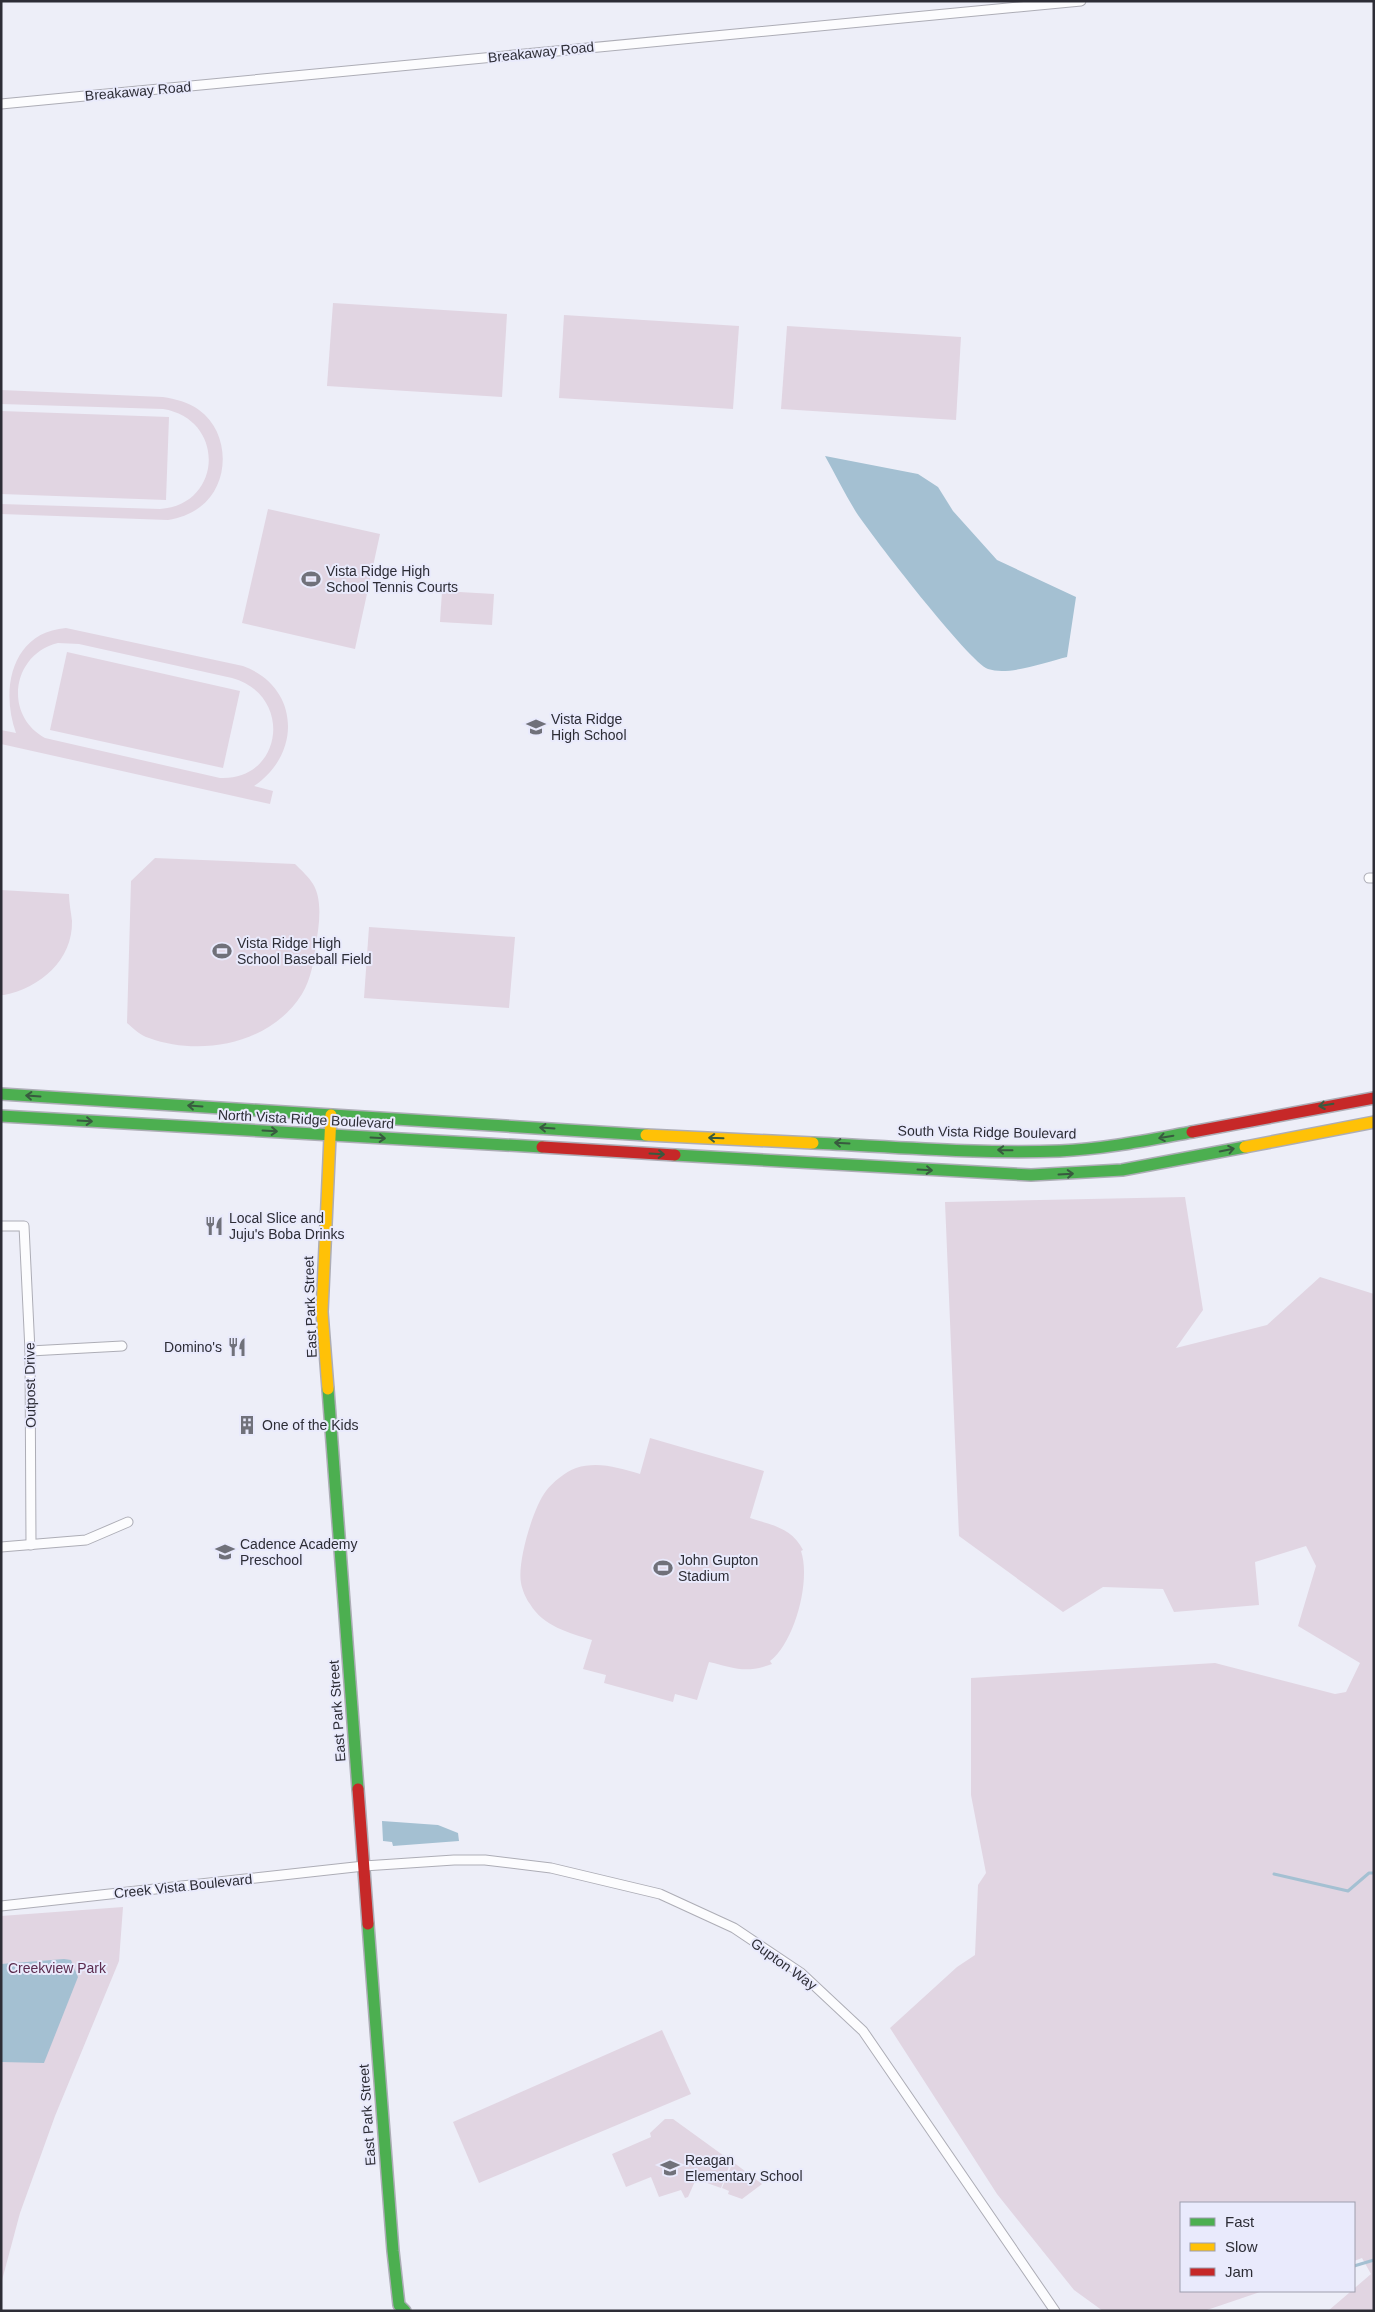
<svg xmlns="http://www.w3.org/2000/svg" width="1375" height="2312" font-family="Arial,sans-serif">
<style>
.green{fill:#e1d5e2;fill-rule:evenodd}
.water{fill:#a4c0d2}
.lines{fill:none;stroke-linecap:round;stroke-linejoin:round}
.stream{stroke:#a4c0d2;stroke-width:3}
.street-casing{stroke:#adadb6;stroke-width:11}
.fast-casing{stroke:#adadb6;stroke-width:14}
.slow-casing{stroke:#adadb6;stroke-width:14}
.jam-casing{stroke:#adadb6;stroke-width:14}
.street{stroke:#fcfcfe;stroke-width:9}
.fast{stroke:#4caf50;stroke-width:11}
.slow{stroke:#ffc107;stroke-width:11}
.jam{stroke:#c62828;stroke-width:11}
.oneway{stroke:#385a3f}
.labels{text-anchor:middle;stroke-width:4;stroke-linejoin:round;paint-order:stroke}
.street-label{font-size:14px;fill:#2d2d36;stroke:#e9eafc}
.poi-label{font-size:14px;fill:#2d2d36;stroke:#e9eafc;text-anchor:start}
.park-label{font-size:14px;fill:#5b2b4d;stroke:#e9eafc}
</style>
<rect width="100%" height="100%" fill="#edeef8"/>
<g class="green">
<path d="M333,303L507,314L502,397L327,386Z"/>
<path d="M564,315L739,326L733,409L559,398Z"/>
<path d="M787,326L961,337L956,420L781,409Z"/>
<path d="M1,390L163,397C175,399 189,402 199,410C230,432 231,484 200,507C191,514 180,518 168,520L1,514V504L160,509C223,505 226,419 163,409L1,404Z"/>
<path d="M1,411L169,417L166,500L1,494Z"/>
<path d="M268,509L380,534L355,649L242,623Z"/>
<path d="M442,591L494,594L492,625L440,622Z"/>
<path d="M66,628L243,666C300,687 302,754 254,786L273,791L270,804L1,744V730L16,733C0,689 12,632 66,628ZM58,643L79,644L232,678C294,695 283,781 220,778L45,738C3,715 12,654 58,643Z"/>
<path d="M67,652L240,691L223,768L50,730Z"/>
<path d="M155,858L295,864C301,870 309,877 313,884C323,900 319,926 316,944C314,961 311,979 302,994C271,1044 201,1057 149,1038C141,1036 133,1028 127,1023L131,881Z"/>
<path d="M1,890L69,894C69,903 71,912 72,921C73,960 40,988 4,995H1Z"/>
<path d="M369,927L515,937L509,1008L364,998Z"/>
<path d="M1185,1197L1203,1310L1176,1348L1267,1325L1320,1277L1374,1294V2311H1328L1371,2274L1362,2258L1354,2261V2203H1181V2291H1263L1204,2311H1103L1074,2290L997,2194L890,2028L957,1967L975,1955L978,1885L986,1873L971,1795V1678L1215,1663L1335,1694L1346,1692L1360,1663L1298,1626L1316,1566L1306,1546L1255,1562L1259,1605L1174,1612L1163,1589L1103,1587L1063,1612L959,1536L945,1202Z"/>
<path d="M650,1438L764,1471L750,1518C772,1525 792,1528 803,1550L801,1551C811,1580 795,1642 770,1661L772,1664C745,1674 735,1668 709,1662L697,1700L675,1694L673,1702L604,1683L606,1675L583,1669L592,1640C569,1633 543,1626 530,1604C526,1599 522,1589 521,1583C517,1562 533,1508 546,1491C553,1482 565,1472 576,1468C598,1461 619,1468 640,1474Z"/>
<path d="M123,1907L119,1961L55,2116L20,2213L1,2284V1916Z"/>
<path d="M662,2030L691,2094L479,2183L453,2122Z"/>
<path d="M665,2119H673L731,2161L721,2188L696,2179L688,2197L685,2198L681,2190L659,2197L651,2177L626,2187L612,2154L651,2137L650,2133Z"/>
<path d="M733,2162L762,2184L742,2199L728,2194L729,2191L722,2188Z"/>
</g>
<g class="water">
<path d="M825,456L918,474L938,487L953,511L997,560L1076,597L1067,657C1046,662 1009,676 988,669C970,663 871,535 856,512C845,494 835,474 825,456Z"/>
<path d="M382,1821L438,1825L458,1833L459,1841L393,1846L392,1842L383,1841Z"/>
<path d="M64,1959L71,1960L78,1977L44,2063L1,2062V1964Z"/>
</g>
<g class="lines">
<g class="stream">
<path d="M1274,1874L1348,1891L1369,1873H1374"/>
<path d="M1354,2266L1374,2260"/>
</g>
<g class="street-casing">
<g id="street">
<path d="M1,104L1081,1"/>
<path d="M1369,878H1374"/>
<path d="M1,1226H24L30,1351L31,1545"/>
<path d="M30,1351L122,1346"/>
<path d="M1,1547L86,1540L128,1522"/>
<path d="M1,1906L364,1866L454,1860H485L551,1868L660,1894L734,1928L801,1973L863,2031L1055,2311"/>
</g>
</g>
<g class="fast-casing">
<g id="fast">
<path d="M1,1094L646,1135"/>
<path d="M1,1116L542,1147"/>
<path d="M813,1143C895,1147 978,1154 1060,1151C1105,1149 1148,1140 1192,1132"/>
<path d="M675,1155L1031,1175L1122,1170L1245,1147"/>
<path d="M328,1389L358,1789"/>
<path d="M368,1924L393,2251L399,2305L405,2311"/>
</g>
</g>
<g class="slow-casing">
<g id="slow">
<path d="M646,1135L813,1143"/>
<path d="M1245,1147L1374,1122"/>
<path d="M328,1389L322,1312L331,1115"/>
</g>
</g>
<g class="jam-casing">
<g id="jam">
<path d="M1192,1132L1374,1098"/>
<path d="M542,1147L675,1155"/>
<path d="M358,1789L368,1924"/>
</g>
</g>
<use href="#street" class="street"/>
<use href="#fast" class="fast"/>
<use href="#slow" class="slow"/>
<use href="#jam" class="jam"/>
</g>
<defs><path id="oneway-shaft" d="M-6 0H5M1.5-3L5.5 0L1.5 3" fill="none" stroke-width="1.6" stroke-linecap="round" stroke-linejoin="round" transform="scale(1.25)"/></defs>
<g class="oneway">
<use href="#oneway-shaft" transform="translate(33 1096) rotate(-176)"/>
<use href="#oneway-shaft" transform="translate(1326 1105) rotate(171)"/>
<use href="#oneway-shaft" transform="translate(195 1106) rotate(-176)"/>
<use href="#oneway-shaft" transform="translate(85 1121) rotate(3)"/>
<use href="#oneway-shaft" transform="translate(547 1128) rotate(-176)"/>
<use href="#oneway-shaft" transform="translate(270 1131) rotate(3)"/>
<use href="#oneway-shaft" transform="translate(1166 1137) rotate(170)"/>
<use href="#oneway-shaft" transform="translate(378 1138) rotate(3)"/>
<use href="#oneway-shaft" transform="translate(716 1138) rotate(-178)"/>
<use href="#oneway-shaft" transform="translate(842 1143) rotate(-177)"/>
<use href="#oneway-shaft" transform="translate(1005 1150) rotate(-179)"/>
<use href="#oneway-shaft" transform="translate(1227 1150) rotate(-11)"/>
<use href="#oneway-shaft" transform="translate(657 1154) rotate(3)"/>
<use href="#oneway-shaft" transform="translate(925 1170) rotate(3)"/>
<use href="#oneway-shaft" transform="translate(1066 1174) rotate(-3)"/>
</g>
<defs>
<g id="stadium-bare" transform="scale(1.5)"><path d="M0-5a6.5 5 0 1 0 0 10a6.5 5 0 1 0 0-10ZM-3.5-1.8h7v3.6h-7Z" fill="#70717a" stroke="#e9eafc" stroke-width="2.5" paint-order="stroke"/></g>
<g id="school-bare" transform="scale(1.5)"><path d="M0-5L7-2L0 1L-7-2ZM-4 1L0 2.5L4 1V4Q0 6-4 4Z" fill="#70717a" stroke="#e9eafc" stroke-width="2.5" paint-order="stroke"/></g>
<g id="restaurant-bare" transform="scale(1.5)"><path d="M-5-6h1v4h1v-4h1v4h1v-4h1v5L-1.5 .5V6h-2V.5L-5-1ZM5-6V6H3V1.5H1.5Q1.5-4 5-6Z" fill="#70717a" stroke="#e9eafc" stroke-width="2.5" paint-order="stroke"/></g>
<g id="building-bare" transform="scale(1.5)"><path d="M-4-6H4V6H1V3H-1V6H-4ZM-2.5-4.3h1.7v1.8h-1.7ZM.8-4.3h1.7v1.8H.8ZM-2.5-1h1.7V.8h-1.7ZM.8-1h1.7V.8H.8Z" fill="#70717a" stroke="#e9eafc" stroke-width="2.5" paint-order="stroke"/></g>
</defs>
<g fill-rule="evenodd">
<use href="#stadium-bare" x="311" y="579"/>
<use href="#school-bare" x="536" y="727"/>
<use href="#stadium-bare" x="222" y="951"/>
<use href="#restaurant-bare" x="214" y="1226"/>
<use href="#restaurant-bare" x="237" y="1347"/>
<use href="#building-bare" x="247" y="1425"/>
<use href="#school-bare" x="225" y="1552"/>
<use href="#stadium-bare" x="663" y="1568"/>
<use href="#school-bare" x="670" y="2168"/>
</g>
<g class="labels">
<g class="street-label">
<text transform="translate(541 52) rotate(-6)" y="5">Breakaway Road</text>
<text transform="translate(138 91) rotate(-5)" y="5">Breakaway Road</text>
<text transform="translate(306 1119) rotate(3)" y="5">North Vista Ridge Boulevard</text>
<text transform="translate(987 1132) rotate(1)" y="5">South Vista Ridge Boulevard</text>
<text transform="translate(310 1307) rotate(-92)" y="5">East Park Street</text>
<text transform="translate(30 1385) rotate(-91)" y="5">Outpost Drive</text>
<text transform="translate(337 1711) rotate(-94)" y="5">East Park Street</text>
<text transform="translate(183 1886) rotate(-6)" y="5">Creek Vista Boulevard</text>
<text transform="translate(784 1964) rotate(36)" y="5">Gupton Way</text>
<text transform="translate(367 2115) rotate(-94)" y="5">East Park Street</text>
</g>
<g class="poi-label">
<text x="326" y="576">Vista Ridge High<tspan x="326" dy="16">School Tennis Courts</tspan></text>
<text x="551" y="724">Vista Ridge<tspan x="551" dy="16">High School</tspan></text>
<text x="237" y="948">Vista Ridge High<tspan x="237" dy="16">School Baseball Field</tspan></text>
<text x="229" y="1223">Local Slice and<tspan x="229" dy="16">Juju's Boba Drinks</tspan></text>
<text x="222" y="1352" text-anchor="end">Domino's</text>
<text x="262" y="1430">One of the Kids</text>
<text x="240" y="1549">Cadence Academy<tspan x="240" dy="16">Preschool</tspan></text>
<text x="678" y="1565">John Gupton<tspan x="678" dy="16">Stadium</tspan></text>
<text x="685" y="2165">Reagan<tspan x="685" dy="16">Elementary School</tspan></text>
</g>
<g class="park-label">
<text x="57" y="1973">Creekview Park</text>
</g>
</g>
<rect width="1375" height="2312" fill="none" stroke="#2d2d36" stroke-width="5"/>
<rect x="1180" y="2202" width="175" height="90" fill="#e9eafc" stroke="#9e9ead"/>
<rect x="1190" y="2218" width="25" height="8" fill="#4caf50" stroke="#9e9ead"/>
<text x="1225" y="2227" font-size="15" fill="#2d2d36">Fast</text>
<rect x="1190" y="2243" width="25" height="8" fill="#ffc107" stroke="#9e9ead"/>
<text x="1225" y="2252" font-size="15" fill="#2d2d36">Slow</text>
<rect x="1190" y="2268" width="25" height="8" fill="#c62828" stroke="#9e9ead"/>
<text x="1225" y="2277" font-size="15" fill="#2d2d36">Jam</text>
</svg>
